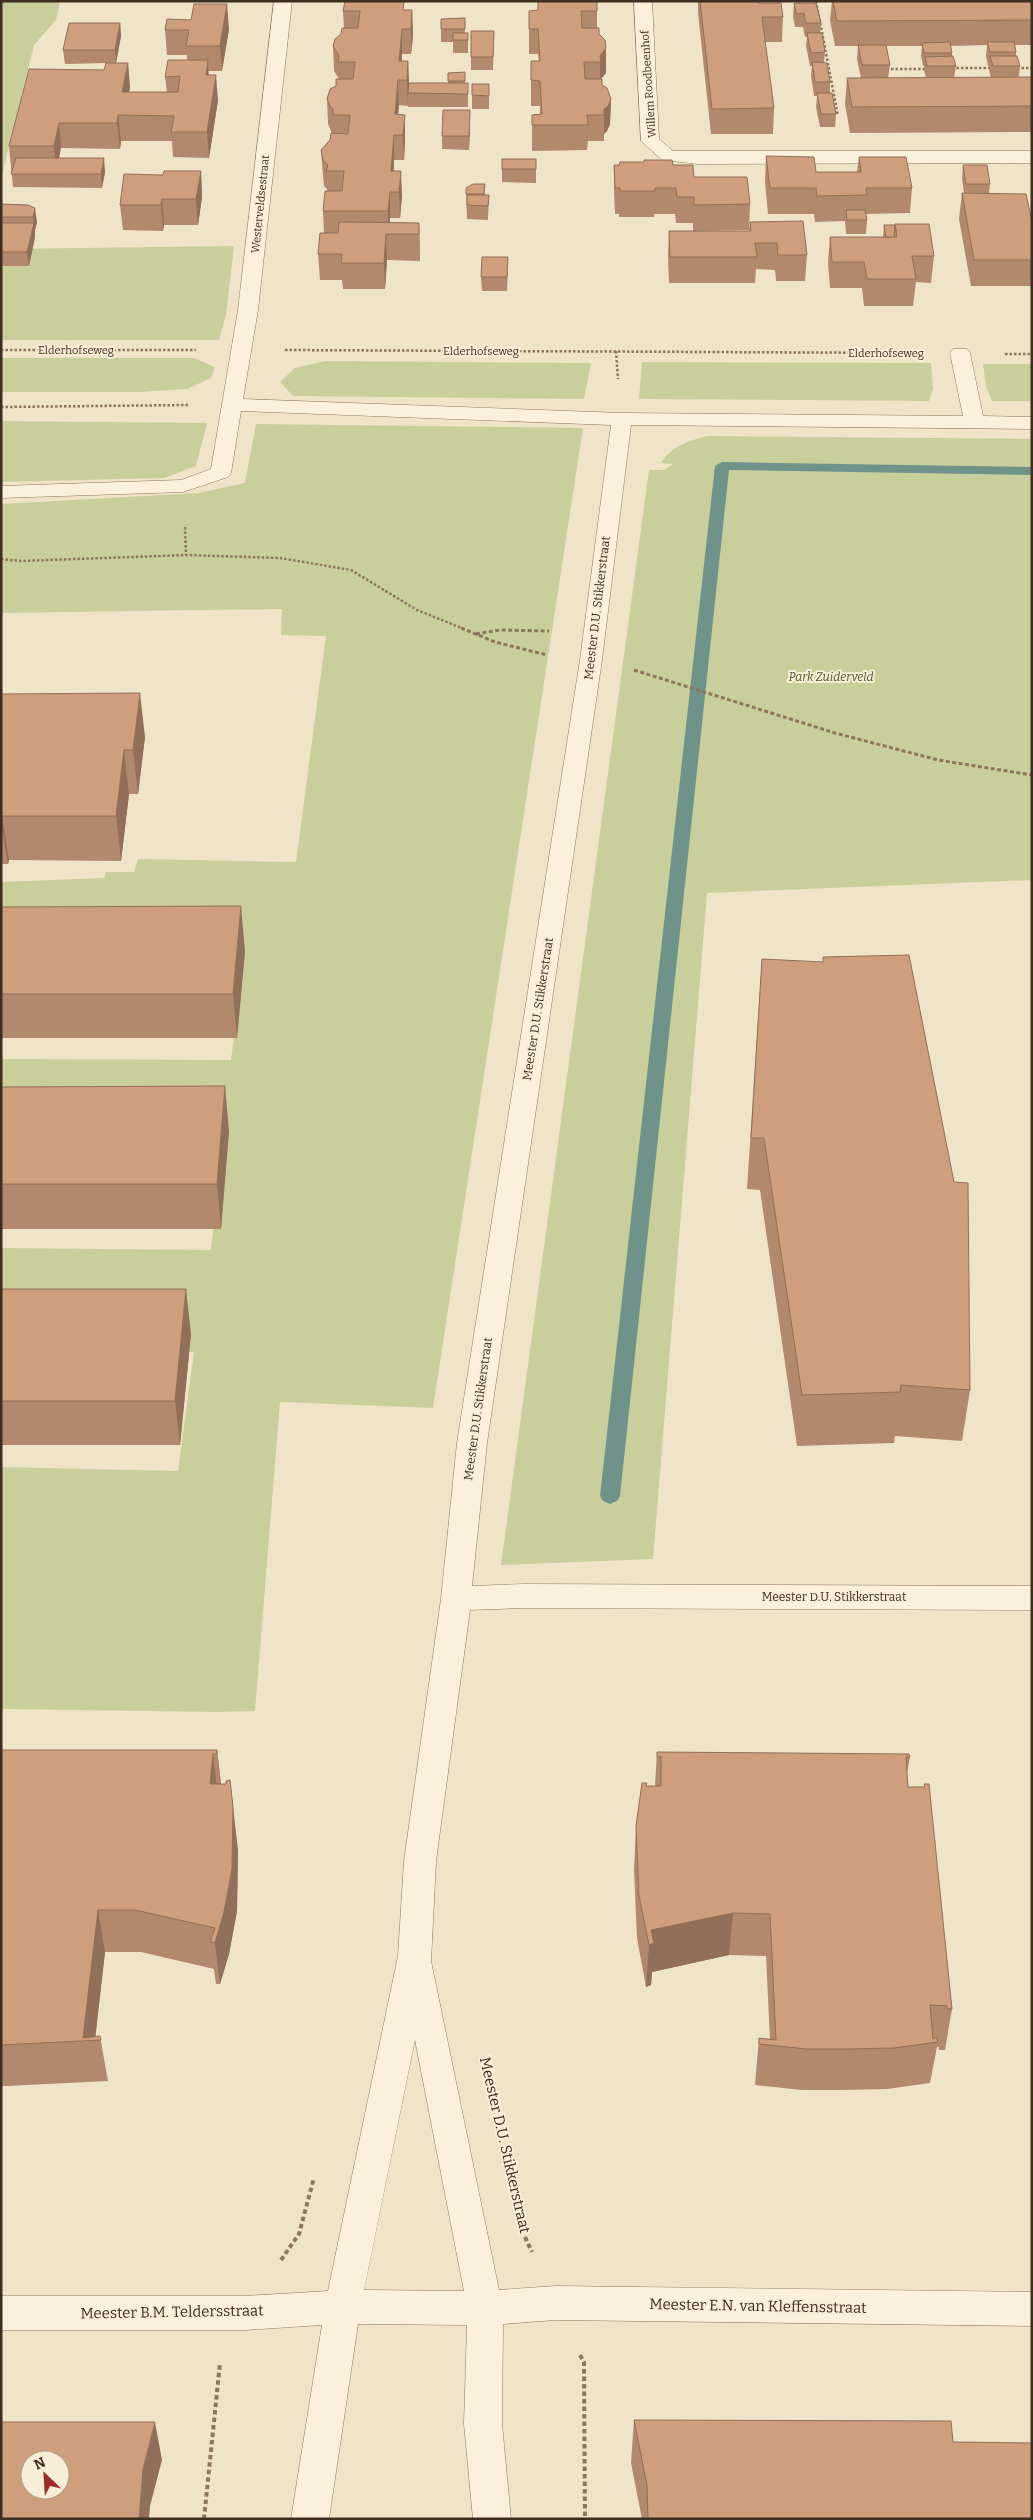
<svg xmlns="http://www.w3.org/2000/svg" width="1033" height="2520" font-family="Bitter,serif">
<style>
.green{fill:#c9cf9b}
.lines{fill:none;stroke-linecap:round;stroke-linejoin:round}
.stream{fill:#6f938a;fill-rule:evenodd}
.minor-casing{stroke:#8d765c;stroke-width:1}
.path-far2{stroke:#8d765c;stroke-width:2.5;stroke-dasharray:2.5 2;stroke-linecap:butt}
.path-far1{stroke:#8d765c;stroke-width:3;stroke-dasharray:4 2.5;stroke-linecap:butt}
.path{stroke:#8d765c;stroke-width:4;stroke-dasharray:4.5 3;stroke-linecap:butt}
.minor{fill:#faf1dc;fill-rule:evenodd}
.wall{fill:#b2896c;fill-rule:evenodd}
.shaded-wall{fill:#916f58}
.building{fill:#cf9f7d;stroke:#916f58;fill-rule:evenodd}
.labels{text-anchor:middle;stroke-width:4;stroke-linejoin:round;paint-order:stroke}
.far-street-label{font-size:11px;fill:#3d2e20;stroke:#f7eed8}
.street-label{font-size:12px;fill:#3d2e20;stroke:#f7eed8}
.park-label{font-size:12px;font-style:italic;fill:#4d5a26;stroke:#f7eed8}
.near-street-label{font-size:15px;fill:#3d2e20;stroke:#f7eed8}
</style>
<rect width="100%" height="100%" fill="#f0e4c8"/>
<g class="green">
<path d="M1,1H60L56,20L34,45L1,179Z"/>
<path d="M234,246L226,315L219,340H1V249Z"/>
<path d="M1,358H194L215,367L211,378L187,389L139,392H1Z"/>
<path d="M325,361L591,363L584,399L293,396L280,382L295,368Z"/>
<path d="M642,362L931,363L933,389L929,401L639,399Z"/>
<path d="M983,364H1032V401H992L986,387Z"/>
<path d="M1,421L207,423L196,466L164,478L1,482Z"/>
<path d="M256,424L583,428L433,1408L280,1402L255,1711L217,1712L1,1709V1467L178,1471L194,1352L1,1346V1248L211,1250L221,1151L1,1149V1059L231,1060L242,975L1,969V882L104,878L106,872H134L138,859L296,862L326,636L281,635L282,609L1,613V504L198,493L245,483Z"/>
<path d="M707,436L1032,439V880L707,893L653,1559L501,1565L649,470H664L673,464L661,463C672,446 688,441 707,436Z"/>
</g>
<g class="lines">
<path class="stream" d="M722,462L1032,467V475L729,470L620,1496L617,1501L610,1504L603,1501L600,1496L715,466Z"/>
<g class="minor-casing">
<g id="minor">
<path d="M274,1H292L258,310L243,399L622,413L963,416L950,353L953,349H967L970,353L983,416L1032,417V429L631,425L602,660L487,1443L472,1586L524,1584L1032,1586V1610L524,1608L470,1610L436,1861L431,1961L499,2290L556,2286L1032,2292V2326L556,2320L503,2324L502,2424L511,2519H473L464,2424L467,2325L358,2324L329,2519H291L322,2325L245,2330H1V2296H245L328,2291L398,1956L404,1861L441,1599L457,1443L580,660L611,425L241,411L231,473L228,477L183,492L1,498V486L181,480L211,469L238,310ZM415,2040L464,2291L364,2290Z"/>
<path d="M634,1H652L659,139L673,151H1032V163L698,164L662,160L641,141Z"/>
</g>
</g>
<g class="path-far2">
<path d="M816,1L838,116"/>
<path d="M952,68H991"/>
<path d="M1017,68H1032"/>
<path d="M891,69H926"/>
<path d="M1,350H196"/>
<path d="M285,350L919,353"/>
<path d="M616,351L618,379"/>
<path d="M1005,354H1032"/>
<path d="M1,407L188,405"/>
<path d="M185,527L186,555"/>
<path d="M1,559L21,561L186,555L280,558L351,570L417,610L464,629"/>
</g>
<g class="path-far1">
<path d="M461,628L495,642L547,655"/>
<path d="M476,634L500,630L549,631"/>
<path d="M634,670L835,733L938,760L1032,775"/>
</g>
<g class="path">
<path d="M525,2237L532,2252"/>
<path d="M281,2260L299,2234L314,2178"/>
<path d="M580,2355L584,2362L585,2519"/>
<path d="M204,2519L220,2363"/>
</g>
<use href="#minor" class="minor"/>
</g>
<g class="wall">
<path d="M186,1H234V2Z"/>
<path d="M698,1H759V3L783,17L782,42H765L774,108L773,134H711L698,13Z"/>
<path d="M832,1H1032V45H1015L1016,52V56L1020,66L1019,77H1032V132L850,133L845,104L847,78H926L924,70V66H923L921,56L922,46H886L890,65L888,78H861L857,59L858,46H835L830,20ZM987,45L986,56L988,66H989V70L991,78H954L956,66L952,56V53L950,46Z"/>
<path d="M794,3L821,23L820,33L825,52L824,63L830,82V93L836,114L835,127H820L816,107L817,96H814L811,76L812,66H810L806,46L807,37H805L803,27H795L793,16Z"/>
<path d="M412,10L413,35L411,54H402V61H408L409,83H448V73L465,72V83H468V107H408V99V106L399,105L398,114L405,140L404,160H394V171L402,196L400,218H390V222L419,223L420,261L387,260L385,289H343L342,280H320L318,254L324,233L323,211L327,191V189L324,186L323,176L321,150L330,140L332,133L328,124L327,99L336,86L339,79L334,71L333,46L341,34L344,28L343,11Z"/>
<path d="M529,11H597V28L599,34L606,48V73L601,79L602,85L611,99L610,124L607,131L604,134V141H588L587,150L532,151V115L540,114V106H531V61H539L538,54H529Z"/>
<path d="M465,18V33H468V53H453V42H441V19Z"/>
<path d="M120,23L121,36L116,63H128L130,88L129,92H167L165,77L187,60V55H167L165,30L229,29L222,71H208L209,75L218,100L209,158L173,157L172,141H121L120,149L61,148L59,158L105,172L102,188L13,187L9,146L104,70L106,63L65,64L63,50Z"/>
<path d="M471,31H494L493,70H471Z"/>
<rect x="472" y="84" width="17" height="25"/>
<path d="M470,124L469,150L442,149V136Z"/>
<path d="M766,156L816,172H857L859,157L912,188L910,213L866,214L867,220L866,234H846L845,221L815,222L814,214H768L765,182Z"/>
<path d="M502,159H536V183L502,182Z"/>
<path d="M614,165H673L694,177L750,204L749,230L693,231V223H676L675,214H654V217H619V214H615L614,190Z"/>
<path d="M963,165L990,184L989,194L1032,222V286H971L959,219L962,193H964L962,179Z"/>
<path d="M201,171L202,197L198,225H164L163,231L123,230L120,205L163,175Z"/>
<path d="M485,184V195H489L488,220L467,219L466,188Z"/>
<path d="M1,204L28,205L37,222L35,230V237L29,266H1Z"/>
<path d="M750,222L807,255L805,281H776L775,270L756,269L755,283H669L668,257L669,231H749Z"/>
<path d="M884,225H895L934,256L931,283L916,282L913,306H864L862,288H830L828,263L830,237H883Z"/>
<path d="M508,271L507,291H482L481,277Z"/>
<path d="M1,694L145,737L138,794H129L121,861L9,860L8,864H1Z"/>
<path d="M1,907L245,951L237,1038H1Z"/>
<path d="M762,959L970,1390L962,1441L895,1436L894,1443L797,1446L760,1190L747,1189Z"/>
<path d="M1,1087L229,1131L221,1229H1Z"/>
<path d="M1,1289L191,1334L180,1445H1Z"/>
<path d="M1,1750H217L221,1784L238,1850L237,1911L229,1954L220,1984H216L214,1969L141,1952H105L95,2036H100L108,2081L7,2086H1Z"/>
<path d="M657,1752L910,1757L907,1773L908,1787H924V1784L952,2009L945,2050H939V2047H937L930,2083L887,2089L843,2090H802L755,2085L759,2038L770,2040L766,1956L729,1955L652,1972L651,1985L646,1987L637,1938L634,1869L636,1826L647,1786H655Z"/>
<path d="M634,2420L953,2442L1032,2519H642L631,2463Z"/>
</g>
<g class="shaded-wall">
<path d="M227,4L229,29L222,71L220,46Z"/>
<path d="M412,10L413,35L411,54V29Z"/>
<path d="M120,23L121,36L116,63L115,50Z"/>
<path d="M402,29V54L400,80L399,61Z"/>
<path d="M606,48V73L600,80V56Z"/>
<path d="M208,60L209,85L206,75Z"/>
<path d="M408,61L409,86L408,93V106L407,80Z"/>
<path d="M128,63L130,88L125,115L122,92Z"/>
<path d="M216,75L218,100L209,158L207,132Z"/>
<path d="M398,80L399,105L396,135L395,114Z"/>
<path d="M611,99L610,124L607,131L604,134V109Z"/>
<path d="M470,110V124L469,150V136Z"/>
<path d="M118,115L121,141L120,149L117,123Z"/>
<path d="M405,115V140L404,160L403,135Z"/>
<path d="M59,123L61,148L56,171L54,146Z"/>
<path d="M394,135V160L392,192L391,171Z"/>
<path d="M104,158L105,172L102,188L101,174Z"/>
<path d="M201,171L202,197L198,225L196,199Z"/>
<path d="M401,171L402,196L400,218L399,192Z"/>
<path d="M390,192V218L389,237L388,211Z"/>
<path d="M162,199L164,225L163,231L161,205Z"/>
<path d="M35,208L37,222L35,230V237L29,266L27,252L34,224L33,217Z"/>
<path d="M419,223L420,249V261L419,234Z"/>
<path d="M386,234L387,260L385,289L384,263Z"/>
<path d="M140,693L145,737L138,794L133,750Z"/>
<path d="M124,750L129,794L121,861L116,816Z"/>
<path d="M2,816L9,860L8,864L1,820Z"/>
<path d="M241,906L245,951L237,1038L233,994Z"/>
<path d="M225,1086L229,1131L221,1229L217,1184Z"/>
<path d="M186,1289L191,1334L180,1445L175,1401Z"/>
<path d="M217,1750L222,1793V1797L217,1754Z"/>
<path d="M213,1754L218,1797L210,1784Z"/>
<path d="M230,1780L238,1850L237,1911L229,1954L220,1984L215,1943Z"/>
<path d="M98,1910L105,1952L95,2041L83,2038Z"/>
<path d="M733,1913L729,1955L652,1972L651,1985L646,1987L649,1945L651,1930Z"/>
<path d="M155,2422L162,2460L150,2506L149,2519H139L143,2469Z"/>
</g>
<g class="building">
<path d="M345,1H404L403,10H412L411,29H402L399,61H408L407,80H398L395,114L405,115L403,135H394L391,171H401L399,192H390L388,211H323L325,191H342L344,171H326L328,165L323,160L321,150L330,140L331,133L348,134L350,115H333V109L331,108L327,99L330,89L336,86V79H353L355,62H338L339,56L333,46L335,39L341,34L342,28H358L360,11H343Z"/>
<path d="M538,1H597V11H581L582,28H599V34L605,40L606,48L600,56L601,62H584L585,79H602V85L607,88L611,99L608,106L604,109V115H587L588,125H532V115L542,114L540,81L531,80V61H540L538,29H529V11L538,10Z"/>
<path d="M700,1H759V3H781L783,17H762L774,108L712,109Z"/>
<path d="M833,1H1032V20L837,21Z"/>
<path d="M794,3H816L821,23H806L804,13L796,14Z"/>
<path d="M194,4H227L220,46H186L189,30H165L167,19L191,20Z"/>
<path d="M465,18V29H441V19Z"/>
<path d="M69,23H120L115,50H63Z"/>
<path d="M471,31H494L493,57H471Z"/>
<rect x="453" y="33" width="15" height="7"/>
<path d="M807,33H822L825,52L811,53Z"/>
<path d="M950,42L952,53H924L922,43Z"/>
<path d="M987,42H1014L1016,52H990Z"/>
<path d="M858,45H886L890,65H862Z"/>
<path d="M953,56L956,66H927L925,57Z"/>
<path d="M990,56H1017L1020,66H993Z"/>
<path d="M168,60H208L206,75H216L207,132H171L174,116L118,115L117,123H59L54,146H9L29,69L104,70L106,63H128L122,92H178L180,76L165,77Z"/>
<path d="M812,62L827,63L830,82H815Z"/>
<path d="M465,72V81H448V73Z"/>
<path d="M1032,77V106L852,107L847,78Z"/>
<path d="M409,83H468V94L408,93Z"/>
<path d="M472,84H489V96L472,95Z"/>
<path d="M817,93H832L836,114H821Z"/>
<path d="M443,110H470L469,136H442Z"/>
<path d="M766,156L814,157L816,172H861L859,157H906L912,188H866L867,195L817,196L816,188H770Z"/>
<path d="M16,158H104L101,174H11Z"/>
<rect x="502" y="159" width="34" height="10"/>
<path d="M644,160H672L673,165H693L694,177H747L750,204L694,205V197H677L676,188H655V191H620V188H615L614,165H619L620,162H644Z"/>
<path d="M963,165H987L990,184H966Z"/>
<path d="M164,171H201L196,199H162L161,205H120L124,174L163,175Z"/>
<path d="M473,184H485L484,194H466V188Z"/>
<path d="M962,193L1026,194L1032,222V260H974Z"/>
<path d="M467,195H489L488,206L467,205Z"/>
<path d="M1,204L28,205L35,208L33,217H1Z"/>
<path d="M846,210H865L867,220H847Z"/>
<path d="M803,221L807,255H778L777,243H755L757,257H670L669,231H751L750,222Z"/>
<path d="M339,222L419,223V234H386L384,263H341L342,254H318L320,233H338Z"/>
<path d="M1,223H34L27,252H1Z"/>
<path d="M895,224H929L934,256H912L916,279H867L864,262H832L830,237H897Z"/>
<path d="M884,225H895L894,237H886Z"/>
<path d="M482,257H508L507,277H481Z"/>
<path d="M140,693L133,750H124L116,816H2L1,820V694Z"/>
<path d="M241,906L233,994H1V907Z"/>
<path d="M909,955L954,1182L968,1183L970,1390L901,1385L900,1392L802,1395L764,1138H751L762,959L823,962V957Z"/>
<path d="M225,1086L217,1184H1V1087Z"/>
<path d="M1,1289H186L175,1401H1Z"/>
<path d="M1,1750H217V1754H213L210,1784H226V1781L230,1780L233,1807L232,1869L224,1912L215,1943L210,1942L215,1928L135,1910H98L83,2038L100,2036L101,2040L1,2045Z"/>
<path d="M657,1752L909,1754L910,1757H906L908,1787H925L924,1784H929L952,2009H947V2006L930,2005L933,2039L936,2037L938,2042L894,2048L849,2049H807L759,2044V2038L776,2040L770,1914L733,1913L651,1930L654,1943L649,1945L639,1896L636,1826L642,1783H647L646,1786H661V1756L657,1757Z"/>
<path d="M634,2420L951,2421L953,2442L1032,2443V2519H648L647,2485Z"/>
<path d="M1,2422H155L143,2469L139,2519H1ZM30,2460H60V2490H30Z"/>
</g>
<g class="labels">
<g class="far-street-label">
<text transform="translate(648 84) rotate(-94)" y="4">Willem Roodbeenhof</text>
<text transform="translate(260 204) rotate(-84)" y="4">Westerveldsestraat</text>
<text x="76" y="354">Elderhofseweg</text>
<text x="481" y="355">Elderhofseweg</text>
<text x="886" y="357">Elderhofseweg</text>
</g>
<g class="street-label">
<text transform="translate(597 608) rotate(-83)" y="4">Meester D.U. Stikkerstraat</text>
<text transform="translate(538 1009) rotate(-81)" y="4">Meester D.U. Stikkerstraat</text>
<text transform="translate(478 1409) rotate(-82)" y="4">Meester D.U. Stikkerstraat</text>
<text x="834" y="1601">Meester D.U. Stikkerstraat</text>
</g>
<g class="park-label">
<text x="831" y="681">Park Zuiderveld</text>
</g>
<g class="near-street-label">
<text transform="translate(505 2145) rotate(77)" y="5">Meester D.U. Stikkerstraat</text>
<text transform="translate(758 2306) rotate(1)" y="5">Meester E.N. van Kleffensstraat</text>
<text transform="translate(172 2312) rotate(-1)" y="5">Meester B.M. Teldersstraat</text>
</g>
</g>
<rect width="1033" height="2520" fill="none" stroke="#3d2e20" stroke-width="5"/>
<g transform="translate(45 2475) rotate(335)"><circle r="24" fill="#f7eed8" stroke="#ada18e"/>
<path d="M0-4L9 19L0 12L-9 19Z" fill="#9e2a2b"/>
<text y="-8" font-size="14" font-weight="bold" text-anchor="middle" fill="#3d2e20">N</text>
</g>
</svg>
